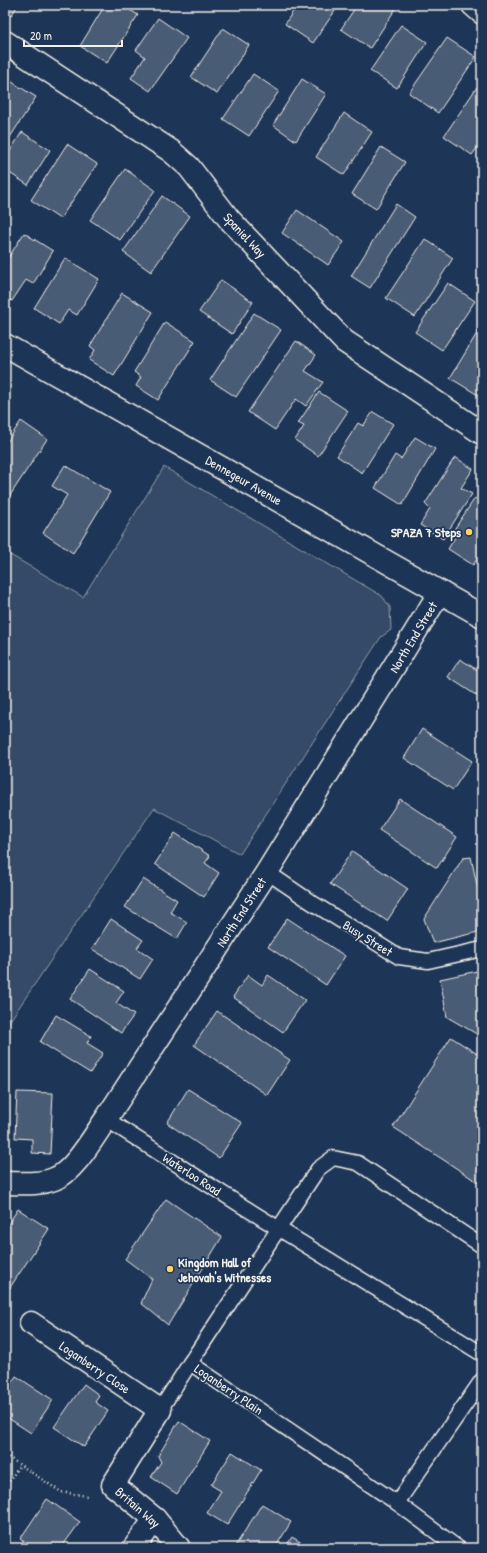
<svg xmlns="http://www.w3.org/2000/svg" width="487" height="1553" font-family="'Patrick Hand',sans-serif">
<style>
.green{fill:#354a67;stroke:#949ea8}
.building{fill:#485b74;stroke:#f4f1e8}
.lines{fill:none;stroke-linecap:round;stroke-linejoin:round}
.lane-casing{stroke:#f4f1e8;stroke-width:17}
.street-casing{stroke:#f4f1e8;stroke-width:25}
.secondary-casing{stroke:#f4f1e8;stroke-width:25}
.path{stroke:#f4f1e8;stroke-width:2.5;stroke-dasharray:1 3;stroke-linecap:butt}
.lane{stroke:#1d3557;stroke-width:14}
.street{stroke:#1d3557;stroke-width:22}
.secondary{stroke:#1d3557;stroke-width:22}
.poi-dot{fill:#ffd166;stroke:#1d3557;stroke-width:1.5}
.labels{text-anchor:middle;stroke-width:3.5;stroke-linejoin:round;paint-order:stroke}
.street-label{font-size:13px;fill:#f4f1e8;stroke:#1d3557}
.poi-label{font-size:13px;font-weight:bold;fill:#f4f1e8;stroke:#1d3557;text-anchor:end}
</style>
<rect width="100%" height="100%" fill="#1d3557"/>
<filter id="ink" filterUnits="userSpaceOnUse"><feTurbulence type="fractalNoise" baseFrequency=".025" numOctaves="2"/><feDisplacementMap in="SourceGraphic" scale="8" xChannelSelector="R" yChannelSelector="G"/><feConvolveMatrix kernelMatrix="1 2 1 2 8 2 1 2 1" color-interpolation-filters="sRGB"/></filter>
<g filter="url(#ink)">
<path class="green" d="M164,467L382,596L390,607L391,630L381,637L240,854L154,808L5,1028V552L83,597Z"/>
<g class="building">
<path d="M5,5H18L11,16L5,12Z"/>
<path d="M105,5H122L138,15L107,63L80,46Z"/>
<path d="M297,5H339L313,43L285,24Z"/>
<path d="M357,5H398L370,48L341,29Z"/>
<path d="M158,18L187,38L150,91L131,78L145,57L136,50Z"/>
<path d="M401,25L427,42L397,88L370,71Z"/>
<path d="M223,28L249,45L217,94L191,77Z"/>
<path d="M447,38L476,57L438,113L409,93Z"/>
<path d="M253,74L279,91L249,136L223,119Z"/>
<path d="M7,79L36,97L5,145V82Z"/>
<path d="M302,79L326,94L296,141L273,125Z"/>
<path d="M477,87L482,91V141L472,155L444,136Z"/>
<path d="M344,113L372,132L344,175L316,157Z"/>
<path d="M22,132L50,150L28,185L5,170V159Z"/>
<path d="M67,144L97,164L60,219L31,200Z"/>
<path d="M381,147L405,162L376,209L352,194Z"/>
<path d="M125,169L155,190L120,240L90,220Z"/>
<path d="M162,196L190,216L151,272L123,252Z"/>
<path d="M396,204L415,217L370,288L351,276Z"/>
<path d="M5,209L10,213L5,220Z"/>
<path d="M297,210L344,242L328,265L282,233Z"/>
<path d="M24,233L53,251L33,284L26,280L12,301L5,297V263Z"/>
<path d="M425,239L453,258L415,317L386,298Z"/>
<path d="M65,258L99,279L77,315L68,310L59,324L34,308Z"/>
<path d="M221,280L253,302L232,334L199,312Z"/>
<path d="M448,283L475,301L442,350L415,332Z"/>
<path d="M122,293L153,312L114,376L89,360L95,350L90,346Z"/>
<path d="M254,313L281,330L236,397L210,380Z"/>
<path d="M165,322L195,341L158,400L136,386L141,377L134,372Z"/>
<path d="M482,325V388L478,395L450,378Z"/>
<path d="M296,341L316,355L305,371L323,382L306,406L296,399L275,430L248,412Z"/>
<path d="M319,392L348,411L318,456L295,440L304,426L298,423Z"/>
<path d="M373,412L393,424L362,473L337,456L358,423L363,426Z"/>
<path d="M21,421L47,439L9,497L5,494V445Z"/>
<path d="M415,437L435,449L402,505L375,488L395,455L401,459Z"/>
<path d="M455,457L473,469L461,488L472,494L443,539L420,525L430,509L425,504Z"/>
<path d="M65,465L110,492L73,553L43,533L67,495L52,486Z"/>
<path d="M475,498L482,503V552L473,565L448,549L457,534L453,531Z"/>
<path d="M460,659L482,673V699L448,677Z"/>
<path d="M422,729L472,761L453,790L404,758Z"/>
<path d="M400,799L457,837L437,868L379,830Z"/>
<path d="M175,833L210,856L205,863L219,873L204,897L155,864Z"/>
<path d="M352,851L408,889L387,921L330,884Z"/>
<path d="M471,857L482,908V931L433,943L424,919L463,858Z"/>
<path d="M143,879L177,900L170,912L187,922L177,939L125,907Z"/>
<path d="M287,918L345,956L326,985L268,947Z"/>
<path d="M111,919L143,940L137,948L153,959L140,979L92,949Z"/>
<path d="M90,969L124,991L116,1003L134,1015L121,1033L70,999Z"/>
<path d="M482,970V1037L447,1017L440,979Z"/>
<path d="M248,975L262,985L268,975L305,1000L283,1032L233,997Z"/>
<path d="M217,1011L290,1060L267,1095L194,1045Z"/>
<path d="M56,1015L91,1036L87,1043L103,1053L90,1073L40,1042Z"/>
<path d="M451,1037L482,1057V1185L393,1127Z"/>
<path d="M188,1089L242,1123L219,1158L167,1123Z"/>
<path d="M17,1092L53,1093L50,1154L32,1153V1139L15,1138Z"/>
<path d="M166,1199L222,1237L168,1325L141,1303L152,1279L125,1259Z"/>
<path d="M18,1209L49,1229L9,1289L5,1286V1229Z"/>
<path d="M16,1376L53,1400L31,1433L5,1416V1394Z"/>
<path d="M84,1384L99,1395L95,1402L108,1411L84,1447L54,1427Z"/>
<path d="M179,1421L210,1441L177,1494L151,1477L161,1462L158,1456Z"/>
<path d="M232,1452L261,1470L227,1525L207,1513L221,1491L211,1485Z"/>
<path d="M47,1499L80,1522L61,1548H33L20,1539Z"/>
<path d="M262,1504L291,1522L275,1548H234Z"/>
<path d="M292,1537L310,1548H285Z"/>
</g>
<g class="lines">
<g class="lane-casing">
<g id="lane">
<path d="M267,872L311,902L399,957L428,961L482,949"/>
<path d="M106,1119L239,1204L482,1354"/>
<path d="M482,1246L358,1163L333,1158L318,1169L190,1363L397,1503L482,1380"/>
<path d="M160,1410L190,1363"/>
<path d="M397,1503L458,1548"/>
</g>
</g>
<g class="street-casing">
<g id="street">
<path d="M473,5L482,13"/>
<path d="M5,42L171,151L189,167L229,219L344,341L482,433"/>
<path d="M5,1183C21,1183 39,1185 54,1179C74,1172 94,1136 106,1119L267,872L440,592"/>
<path d="M31,1323L160,1410L113,1485L155,1519L179,1548"/>
<path d="M134,1548L155,1519"/>
</g>
</g>
<g class="secondary-casing">
<path id="secondary" d="M5,345L482,616"/>
</g>
<g class="path">
<path d="M5,1455L61,1492L87,1496"/>
<path d="M5,1488L20,1465"/>
</g>
<use href="#lane" class="lane"/>
<use href="#street" class="street"/>
<use href="#secondary" class="secondary"/>
</g>
</g>
<g class="poi-dot">
<circle cx="469" cy="532" r="4"/>
<circle cx="170" cy="1269" r="4"/>
</g>
<g class="labels">
<g class="street-label">
<text transform="translate(245 235) rotate(47)" y="5">Spaniel Way</text>
<text transform="translate(244 480) rotate(30)" y="5">Dennegeur Avenue</text>
<text transform="translate(413 637) rotate(-59)" y="5">North End Street</text>
<text transform="translate(241 912) rotate(-57)" y="5">North End Street</text>
<text transform="translate(368 938) rotate(32)" y="5">Busy Street</text>
<text transform="translate(192 1174) rotate(33)" y="5">Waterloo Road</text>
<text transform="translate(95 1367) rotate(34)" y="5">Loganberry Close</text>
<text transform="translate(229 1389) rotate(34)" y="5">Loganberry Plain</text>
<text transform="translate(138 1507) rotate(41)" y="5">Britain Way</text>
</g>
<g class="poi-label">
<text x="461" y="537">SPAZA 7 Steps</text>
<text x="178" y="1267" text-anchor="start">Kingdom Hall of<tspan x="178" dy="15">Jehovah's Witnesses</tspan></text>
</g>
</g>
<rect width="487" height="1553" fill="none" stroke="#1d3557" stroke-width="20"/>
<rect x="10" y="10" width="467" height="1533" fill="none" stroke="#f4f1e8" stroke-width="1.5" filter="url(#ink)"/>
<path d="M24 40v6h98v-6" fill="none" stroke="#f4f1e8" stroke-width="2"/>
<text x="30" y="40" font-size="12" fill="#f4f1e8" stroke="#1d3557" stroke-width="3" paint-order="stroke">20 m</text>
</svg>
